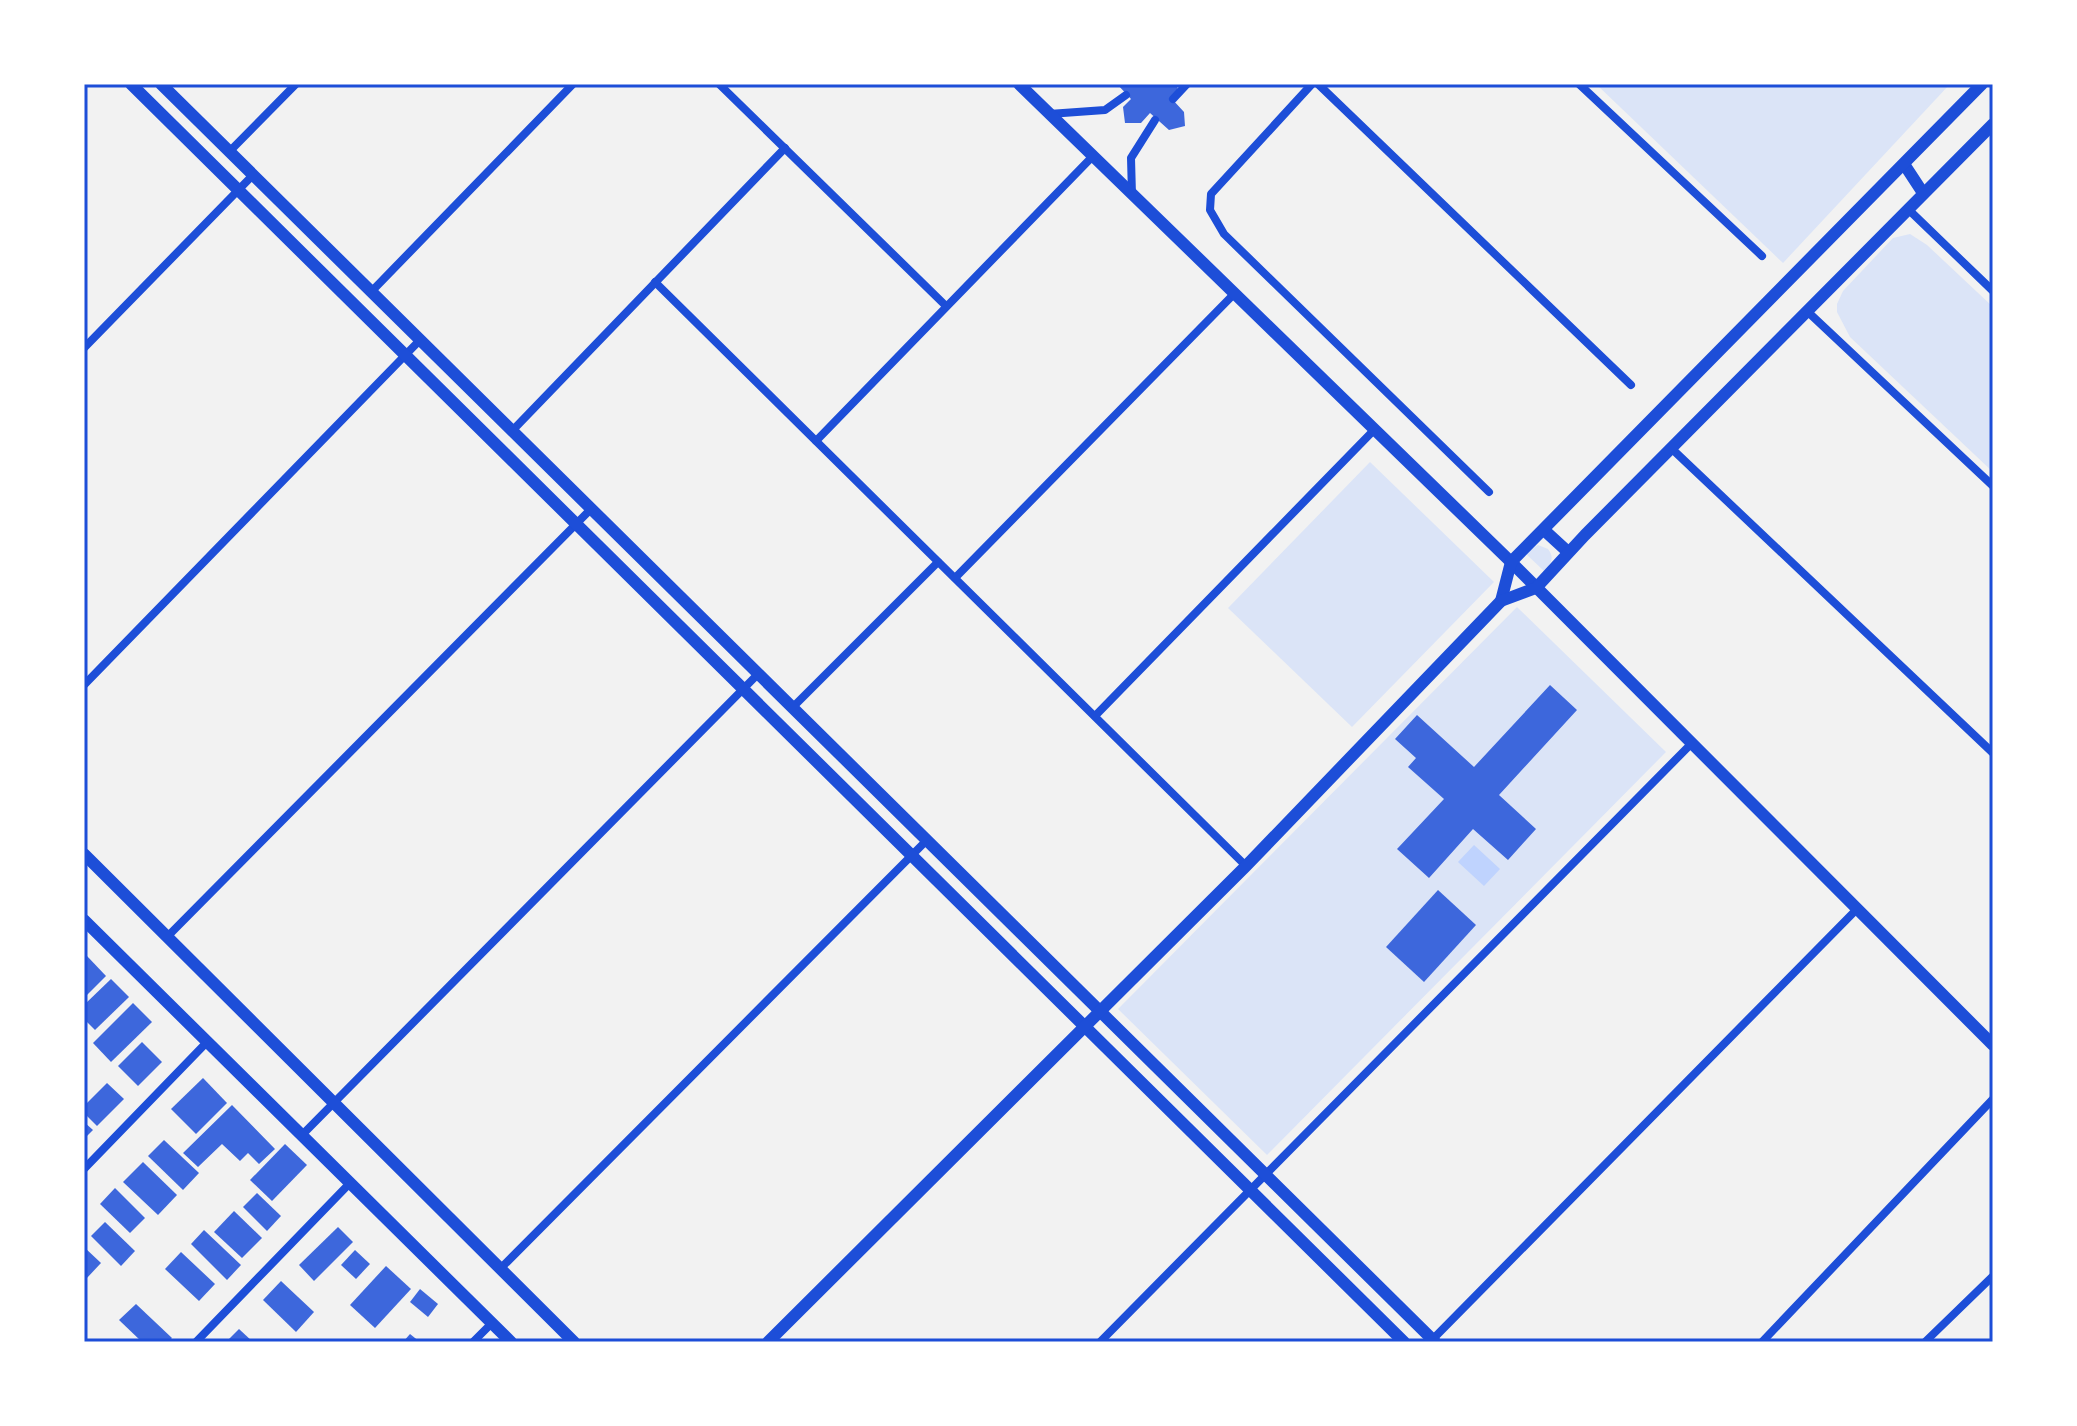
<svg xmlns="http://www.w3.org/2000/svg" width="2077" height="1426" font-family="'Sofia Sans Condensed',sans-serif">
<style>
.green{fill:#dbe4f7}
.water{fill:#bfd3fe}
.building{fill:#3d67dc}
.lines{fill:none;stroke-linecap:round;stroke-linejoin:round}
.minor{stroke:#1d4ed8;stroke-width:8}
.tertiary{stroke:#1d4ed8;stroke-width:12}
.neatline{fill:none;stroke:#1d4ed8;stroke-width:3}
</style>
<rect width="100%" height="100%" fill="#f2f2f2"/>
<g class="green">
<path d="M1596,84H1950L1783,263Z"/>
<path d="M1910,234L1927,245L1993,307V472L1850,337L1837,312V304L1843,291L1893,238Z"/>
<path d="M1370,462L1494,582L1352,727L1228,608Z"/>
<path d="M1538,545L1548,549C1555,558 1551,564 1544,571L1525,553Z"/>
<path d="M1517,607L1666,752L1267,1155L1118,1009Z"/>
</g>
<path class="water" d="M1474,845L1500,869L1484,886L1458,862Z"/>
<g class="building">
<path d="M1117,84H1177L1178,92L1172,99L1184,112L1185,126L1169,130L1150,113L1141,123H1125L1123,107L1131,99Z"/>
<path d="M1550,685L1577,710L1499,795L1536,829L1508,860L1473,829L1429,878L1397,849L1444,799L1408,767L1416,758L1395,739L1417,715L1474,767Z"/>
<path d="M1438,890L1476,925L1424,982L1386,947Z"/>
<path d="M87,956L106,976L84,998V959Z"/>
<path d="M111,979L129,997L95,1030L84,1019V1005Z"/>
<path d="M133,1003L152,1022L111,1062L93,1043Z"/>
<path d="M142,1042L162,1062L138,1086L118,1066Z"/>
<path d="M203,1078L227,1103L196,1134L171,1109Z"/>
<path d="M107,1083L124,1099L97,1126L84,1113V1106Z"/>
<path d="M232,1105L275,1149L259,1164L248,1153L240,1161L222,1144L198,1167L183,1153Z"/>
<path d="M84,1122L93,1130L84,1139Z"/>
<path d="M164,1140L199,1173L183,1190L148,1156Z"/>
<path d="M285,1144L307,1165L272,1201L250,1180Z"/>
<path d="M143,1162L177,1195L158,1215L123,1182Z"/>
<path d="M115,1188L145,1218L130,1233L100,1204Z"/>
<path d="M257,1193L281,1216L267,1231L243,1207Z"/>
<path d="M234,1211L262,1238L242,1258L214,1232Z"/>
<path d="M105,1222L135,1251L121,1266L91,1236Z"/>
<path d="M338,1227L353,1242L314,1281L299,1265Z"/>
<path d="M204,1230L241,1265L227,1280L191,1244Z"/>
<path d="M84,1247L101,1263L86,1279L84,1277Z"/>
<path d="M355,1250L370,1264L356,1279L341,1265Z"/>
<path d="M181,1252L215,1284L199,1301L165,1269Z"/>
<path d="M386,1266L411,1289L375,1328L350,1305Z"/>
<path d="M281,1281L314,1312L296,1332L263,1300Z"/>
<path d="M420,1289L438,1304L428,1317L410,1302Z"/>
<path d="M136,1304L172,1338L168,1342H142L119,1320Z"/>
<path d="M239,1329L253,1342H226Z"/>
<path d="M410,1334L420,1342H403Z"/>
</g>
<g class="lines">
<g class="minor">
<path d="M719,84L946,306"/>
<path d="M1312,84L1211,194L1210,210L1224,234L1489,492"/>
<path d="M1318,84L1631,385"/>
<path d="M1579,84L1762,256"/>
<path d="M1173,99L1187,84"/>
<path d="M1049,114L1105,110L1126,95"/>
<path d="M229,152L296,84"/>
<path d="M1132,195L1131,158L1155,120"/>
<path d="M1910,211L1993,291"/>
<path d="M655,282L1246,866"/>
<path d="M371,292L573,84"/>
<path d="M1808,312L1993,486"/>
<path d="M84,348L253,175"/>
<path d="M512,431L785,148"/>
<path d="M816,441L1093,156"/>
<path d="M1671,448L1993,753"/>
<path d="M955,578L1234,294"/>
<path d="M84,685L420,340"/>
<path d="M792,708L938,562"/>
<path d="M1095,716L1374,430"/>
<path d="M167,937L591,509"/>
<path d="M302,1135L758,674"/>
<path d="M84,1169L208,1041"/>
<path d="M500,1269L927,840"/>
<path d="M1431,1341L1857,909"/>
<path d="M196,1342L350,1183"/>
<path d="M473,1342L492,1323"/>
<path d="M1100,1342L1692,743"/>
<path d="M1762,1342L1993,1099"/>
<path d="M1925,1342L1993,1276"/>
</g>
<g class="tertiary">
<path d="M131,84L1404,1342"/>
<path d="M161,84L1435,1342"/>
<path d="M1019,84L1511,562L1993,1045"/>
<path d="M1904,164L1923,193"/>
<path d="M1544,530L1568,552"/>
<path d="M1501,601L1511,562L1982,84"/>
<path d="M84,854L574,1342"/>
<path d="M84,920L511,1342"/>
<path d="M768,1342L1246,866L1501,601L1536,588L1585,535L1993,124"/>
</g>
</g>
<rect width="2077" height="1426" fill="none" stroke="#ffffff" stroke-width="172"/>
<rect x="86" y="86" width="1905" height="1254" class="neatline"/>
</svg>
